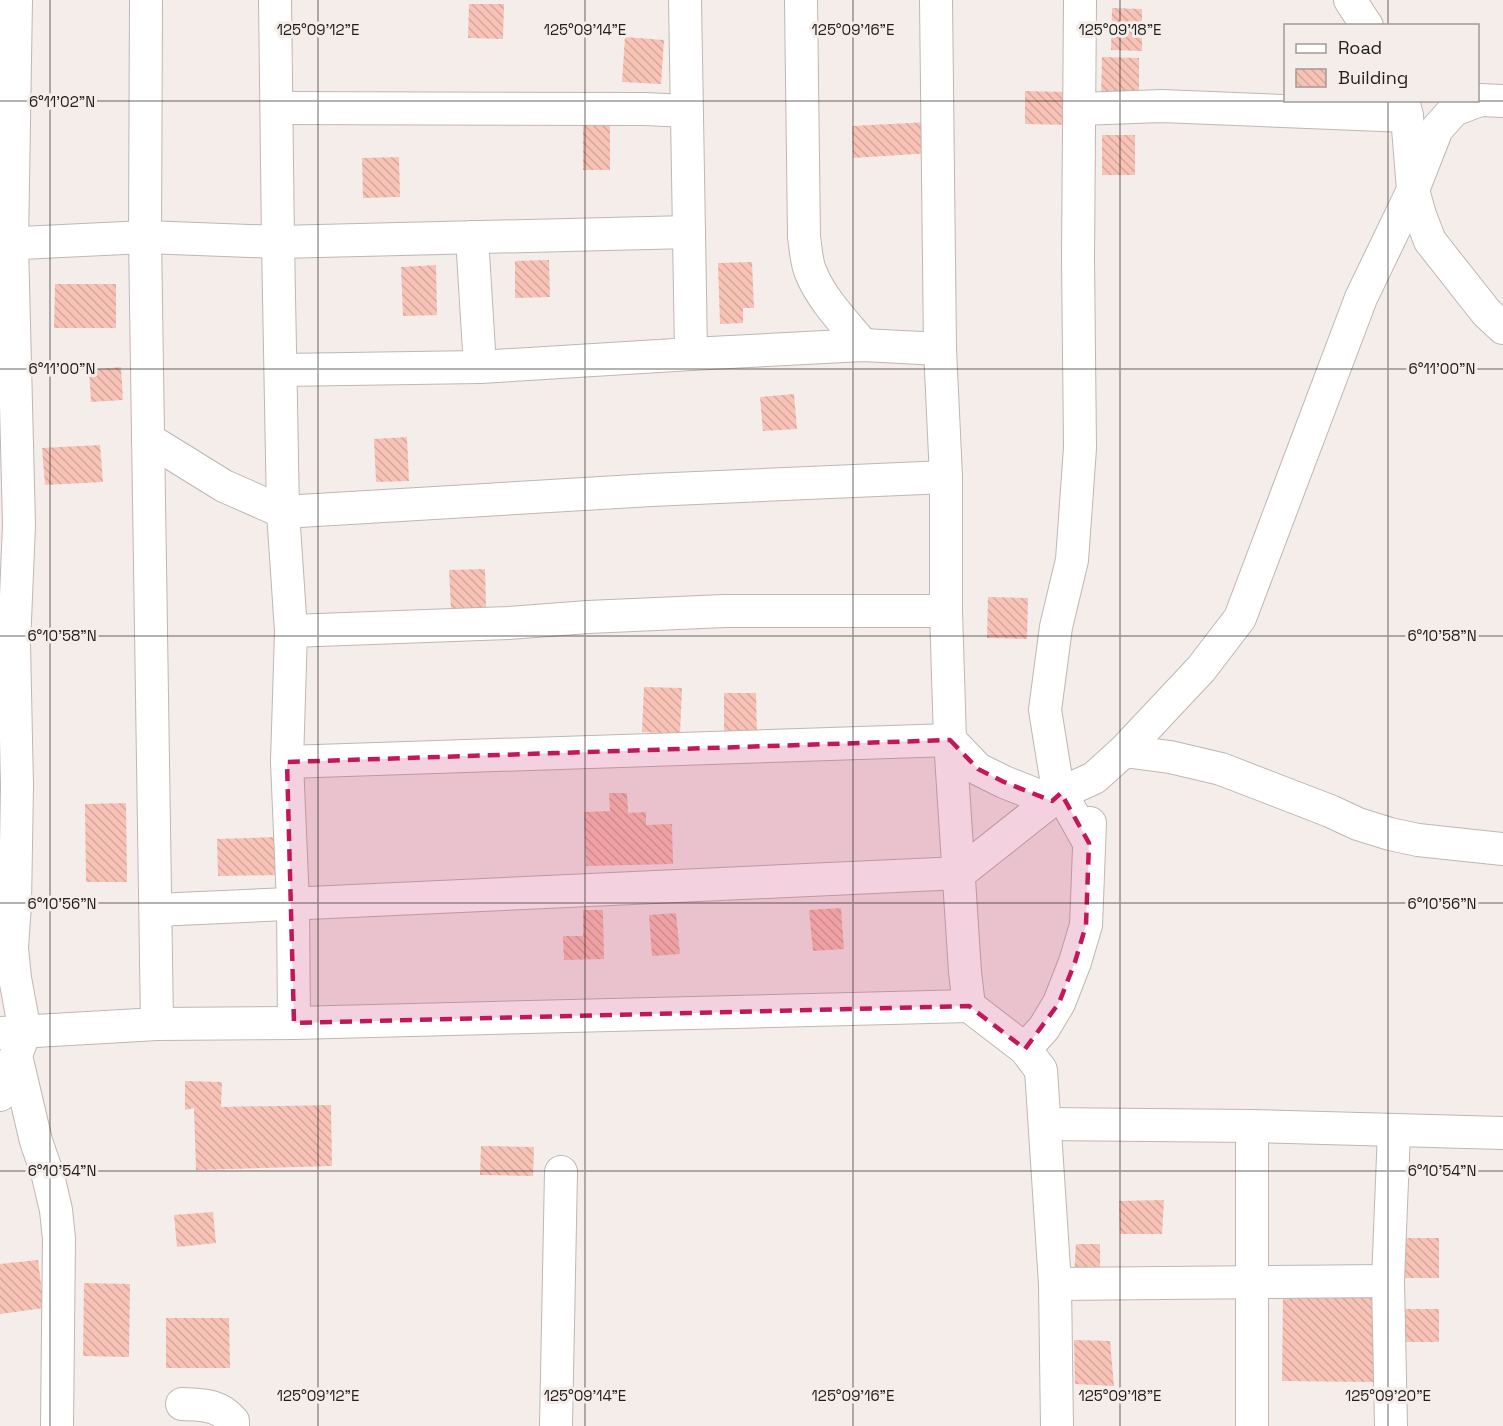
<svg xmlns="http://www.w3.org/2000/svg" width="1503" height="1426" font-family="'Space Grotesk',sans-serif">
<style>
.building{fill:url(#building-back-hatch)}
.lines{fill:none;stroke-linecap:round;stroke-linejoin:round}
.minor-casing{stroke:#beb7b3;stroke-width:34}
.minor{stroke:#fff;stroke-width:32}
.marked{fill:#c2185b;fill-opacity:0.2;stroke:#c2185b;stroke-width:4.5;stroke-dasharray:12 8;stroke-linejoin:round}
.ticks{fill:none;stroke:#22201e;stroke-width:1.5;stroke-opacity:0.45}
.ticks-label{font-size:15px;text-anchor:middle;fill:#22201e;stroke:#f4edea;stroke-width:6;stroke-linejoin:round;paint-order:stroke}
</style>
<defs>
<pattern id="building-back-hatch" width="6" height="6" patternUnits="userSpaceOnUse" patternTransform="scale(1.5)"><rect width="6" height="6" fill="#f8c3b6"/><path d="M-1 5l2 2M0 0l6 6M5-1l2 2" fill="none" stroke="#d4a79c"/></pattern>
</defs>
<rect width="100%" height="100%" fill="#f4edea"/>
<g class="building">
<path d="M469,4H504L503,39L468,38Z"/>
<path d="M1112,8L1142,9V51L1111,50Z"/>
<path d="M625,37L664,40L661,84L622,82Z"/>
<path d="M1102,57L1139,58V98H1101Z"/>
<path d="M1025,91L1068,92V125L1025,124Z"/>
<rect x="583" y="121" width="27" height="49"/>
<path d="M930,122L931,153L853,158L852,126Z"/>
<rect x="1102" y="135" width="33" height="40"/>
<path d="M399,157L400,197L363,198L362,158Z"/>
<path d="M549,260L550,297L515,298V261Z"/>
<path d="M752,262L754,308H743V323L720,324L718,263Z"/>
<path d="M436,265L437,315L403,316L401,267Z"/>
<path d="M55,284H116V328H54Z"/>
<path d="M121,367L123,400L91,402L89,370Z"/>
<path d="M794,394L797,429L763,431L760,397Z"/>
<path d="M407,437L409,481L376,482L374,439Z"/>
<path d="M100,445L103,482L45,485L42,448Z"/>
<path d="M485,569L486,608L451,609L449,570Z"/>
<path d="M988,597L1028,598L1027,639L987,638Z"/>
<path d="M644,687L682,688L680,734L642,732Z"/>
<path d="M724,693H756L757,735H724Z"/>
<path d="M609,793H627L628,813L646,812V825L672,824L673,864L586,866L584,812L610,811Z"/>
<path d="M126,803L127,882H86L85,804Z"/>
<path d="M275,837L276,875L218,876L217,839Z"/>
<path d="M841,908L844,949L813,951L809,910Z"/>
<path d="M583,910H603L604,959L564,960L563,936H583Z"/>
<path d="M676,913L680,954L652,956L649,915Z"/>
<path d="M185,1081L222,1082L221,1107L331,1105L332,1166L196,1170L194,1108L185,1110Z"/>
<path d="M481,1146L534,1147L533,1176L480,1175Z"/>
<path d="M1164,1200L1162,1234H1120L1119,1201Z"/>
<path d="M213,1212L216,1243L177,1247L174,1215Z"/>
<rect x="1398" y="1238" width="41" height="40"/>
<path d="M1076,1244H1100V1277H1074Z"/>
<path d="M38,1260L44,1308L0,1314V1264Z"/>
<path d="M84,1283L130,1284L129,1357L83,1356Z"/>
<path d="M1283,1292L1374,1294L1373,1382L1282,1381Z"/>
<rect x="1393" y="1309" width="46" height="33"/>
<path d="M166,1318H229L230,1368H166Z"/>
<path d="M1074,1340L1110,1341L1114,1386L1075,1384Z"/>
</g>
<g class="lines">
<g class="minor-casing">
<g id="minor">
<path d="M146,0L145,237L157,1024"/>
<path d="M275,0L278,242L283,512L291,631L287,762L293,903L294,1023"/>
<path d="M685,0L689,232"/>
<path d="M801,0L804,237C806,249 806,262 811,273C822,300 845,323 863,345"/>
<path d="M936,0L940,349L946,477V611L950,740L965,972L969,1006L1025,1049L1041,1070L1055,1284L1057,1426"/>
<path d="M1080,0L1078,258L1080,448L1072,560L1056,627L1045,710L1056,778L1061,793L1089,843"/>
<path d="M1350,0L1367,26"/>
<path d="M1403,100L1407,116L1413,190L1420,215L1430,241L1486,312L1503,328"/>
<path d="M278,108L645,109L687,111"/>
<path d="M1079,109L1162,106L1407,116"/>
<path d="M472,237L480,367"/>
<path d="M0,244L145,237L278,242L689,232L691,354L480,367L281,370"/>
<path d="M691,354L863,345L940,349"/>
<path d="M148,439L224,486L283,512L651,490L946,477"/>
<path d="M291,631L508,623L588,617L724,611H946"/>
<path d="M1124,751L1170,757L1221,769L1330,811L1358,824L1390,834L1418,840L1503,849"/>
<path d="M287,762L950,740L978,769L1004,782L1052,801"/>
<path d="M156,910L960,873L1061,793L1094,778L1124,751L1201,669L1240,618L1361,298L1413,190L1437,129L1454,110L1480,100L1503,101"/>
<path d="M0,1033L157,1024L294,1023L969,1006"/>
<path d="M1025,1049L1044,1028L1059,1003L1075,962L1086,925L1090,823"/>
<path d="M16,1056L36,1141L48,1176L56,1210L59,1239L57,1426"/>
<path d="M0,1095L25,1032L15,978L12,948L15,904L17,786L14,644L19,525L12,244L16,0"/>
<path d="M1045,1124L1252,1126L1503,1133"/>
<path d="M1252,1126V1426"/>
<path d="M1055,1284L1388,1281"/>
<path d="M182,1404C203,1405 218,1404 233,1421V1426"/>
<path d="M556,1426L561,1172"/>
<path d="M1391,1426L1388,1281L1394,1131"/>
</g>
</g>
<use href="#minor" class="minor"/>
</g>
<path class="marked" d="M950,740L978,769L1004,782L1052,801L1061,793L1089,843L1086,925L1075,962L1059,1003L1025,1049L969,1006L294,1023L287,762Z"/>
<path class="ticks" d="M50,0V1426M318,0V1426M585,0V1426M853,0V1426M1120,0V1426M1388,0V26M1388,100V1426M0,101H1503M0,369H1503M0,636H1503M0,903H1503M0,1171H1503"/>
<g class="ticks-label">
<text x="318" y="35">125°09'12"E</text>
<text x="585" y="35">125°09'14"E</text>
<text x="853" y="35">125°09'16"E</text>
<text x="1120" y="35">125°09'18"E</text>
<text x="62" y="107">6°11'02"N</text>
<text x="62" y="374">6°11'00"N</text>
<text x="1442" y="374">6°11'00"N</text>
<text x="62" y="641">6°10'58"N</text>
<text x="1442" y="641">6°10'58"N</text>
<text x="62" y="909">6°10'56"N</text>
<text x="1442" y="909">6°10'56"N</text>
<text x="62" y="1176">6°10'54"N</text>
<text x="1442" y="1176">6°10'54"N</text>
<text x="318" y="1401">125°09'12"E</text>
<text x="585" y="1401">125°09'14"E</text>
<text x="853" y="1401">125°09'16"E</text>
<text x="1120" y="1401">125°09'18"E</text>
<text x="1388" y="1401">125°09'20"E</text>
</g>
<rect x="1284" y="24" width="195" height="78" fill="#f4edea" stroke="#a09b98" stroke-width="1.5"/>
<rect x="1296" y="44" width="30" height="9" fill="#ffffff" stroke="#a09b98" stroke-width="1.5"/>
<text x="1338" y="54" font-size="18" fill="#22201e">Road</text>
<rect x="1296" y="69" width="30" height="18" fill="url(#building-back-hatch)" stroke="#a09b98" stroke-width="1.5"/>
<text x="1338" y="84" font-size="18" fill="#22201e">Building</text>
</svg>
